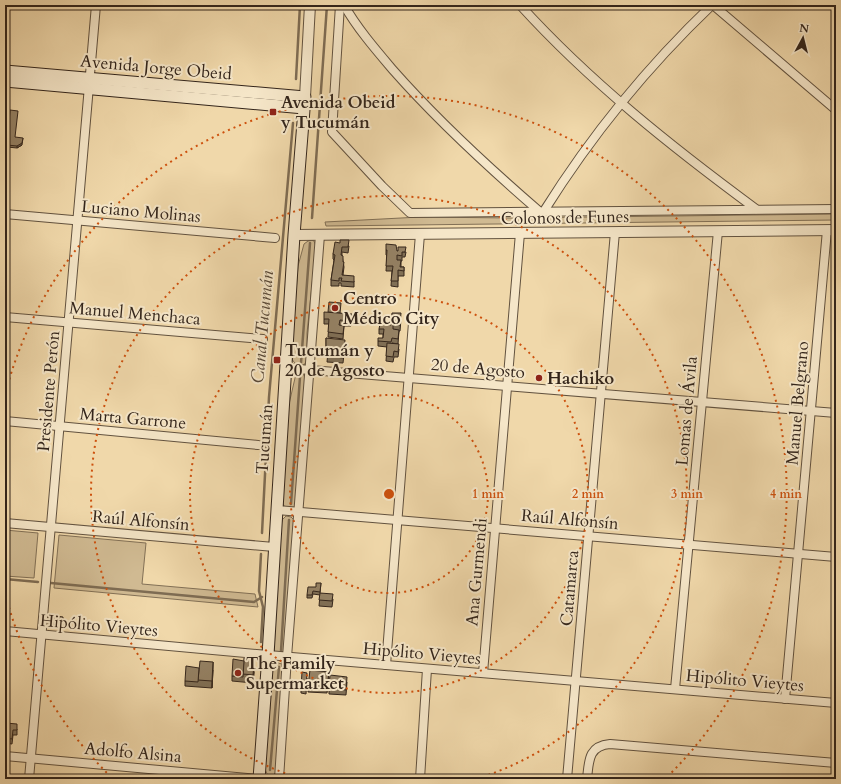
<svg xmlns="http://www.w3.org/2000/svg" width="841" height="784" font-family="Cardo,serif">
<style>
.green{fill:#d0ba92;stroke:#827056}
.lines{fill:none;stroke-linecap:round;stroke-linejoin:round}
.stream{stroke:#7e6c53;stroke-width:2.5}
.minor-casing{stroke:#62523f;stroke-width:10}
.tertiary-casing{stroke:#62523f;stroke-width:12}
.secondary-casing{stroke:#33251b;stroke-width:13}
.minor{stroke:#f5e6c8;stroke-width:8}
.tertiary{stroke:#f5e6c8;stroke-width:10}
.secondary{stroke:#f5e6c8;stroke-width:11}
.wall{fill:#807057;stroke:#33251b}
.shaded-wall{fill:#685b47;stroke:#33251b}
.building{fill:#958265;stroke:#33251b}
.ring{fill:none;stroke:#cd510e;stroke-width:2;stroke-dasharray:2 4}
.poi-dot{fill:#8f2418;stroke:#f5e6c8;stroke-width:1.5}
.labels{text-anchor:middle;stroke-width:4;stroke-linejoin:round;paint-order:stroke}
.street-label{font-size:17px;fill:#33251b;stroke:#f5e6c8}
.poi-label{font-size:17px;font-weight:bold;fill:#33251b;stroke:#f5e6c8;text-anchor:start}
.water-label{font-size:18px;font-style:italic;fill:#584837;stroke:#f5e6c8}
.centre{fill:#cd510e;stroke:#f5e6c8;stroke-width:2}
.ring-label{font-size:12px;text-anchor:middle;font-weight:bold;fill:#cd510e;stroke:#f5e6c8;stroke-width:4;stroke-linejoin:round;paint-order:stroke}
</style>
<rect width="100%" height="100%" fill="#f0d8aa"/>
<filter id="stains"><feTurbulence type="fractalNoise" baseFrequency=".005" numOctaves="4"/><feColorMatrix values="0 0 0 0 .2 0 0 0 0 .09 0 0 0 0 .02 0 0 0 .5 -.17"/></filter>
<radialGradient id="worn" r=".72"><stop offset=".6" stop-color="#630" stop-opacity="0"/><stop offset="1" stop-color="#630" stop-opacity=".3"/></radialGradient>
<g class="green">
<path d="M836,214V220L326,226L325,222L420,217L511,218Z"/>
<path d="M312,240L314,241L316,247L307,333V360L304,365L297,366L291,358L298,266L304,244L308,241Z"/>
<path d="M301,374L304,375L305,379L295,507L288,509L284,506L281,499L287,413L295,378L296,375Z"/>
<path d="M286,516L291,517L295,521L284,652H274L280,528L282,520Z"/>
<path d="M5,530L38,533L34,578L5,576Z"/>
<path d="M59,535L146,543L142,584L255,594L258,607L54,588Z"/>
<path d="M278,663L282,664L284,668L276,772L272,776H268L265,769L273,667Z"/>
</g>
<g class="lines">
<g class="stream">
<path d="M296,79L300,5"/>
<path d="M312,218L327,5"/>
<path d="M301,363L310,243"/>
<path d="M291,504L300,377"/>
<path d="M262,533L269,397L293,123"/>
<path d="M5,579L38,582"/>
<path d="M51,583L254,602L262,597"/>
<path d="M261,642L263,607L259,591L261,554"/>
<path d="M281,651L289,520"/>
<path d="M270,770L279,667"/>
</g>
<g class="minor-casing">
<g id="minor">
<path d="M340,5L332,132L382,186L410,213L836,209"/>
<path d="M344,5C357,28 376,50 393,70C438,121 488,167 539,211"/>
<path d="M520,5C590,82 672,147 756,209"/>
<path d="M713,5L836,110"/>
<path d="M544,211C591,136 648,66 712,5"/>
<path d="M5,214L275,238"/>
<path d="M5,317L263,339"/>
<path d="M286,368L836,413"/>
<path d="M5,421L258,445"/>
<path d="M277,510L836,557"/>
<path d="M5,523L274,547"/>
<path d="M5,631L268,655L836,703"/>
<path d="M386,665L420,234"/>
<path d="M483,673L520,233"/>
<path d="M675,689L718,231"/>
<path d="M785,699L827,230"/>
<path d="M5,756L259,779"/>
<path d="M29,779L96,5"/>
<path d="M279,779L287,657L320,235"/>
<path d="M420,779L427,669"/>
<path d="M567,779L615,232"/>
<path d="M587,779C589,761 588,746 610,744L836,763"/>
</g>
</g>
<g class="tertiary-casing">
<g id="tertiary">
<path d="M305,97L310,5"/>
<path d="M294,235L836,230"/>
</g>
</g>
<g class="secondary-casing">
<g id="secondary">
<path d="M5,71L305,97L294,235L268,655L259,779"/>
<path d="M5,81L304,108"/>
</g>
</g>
<use href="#minor" class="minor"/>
<use href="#tertiary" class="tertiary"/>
<use href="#secondary" class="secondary"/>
</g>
<g class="wall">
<path d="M15,137L22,145L17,148L7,147V145Z"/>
<path d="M340,243L349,246L348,253L342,252V255L344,267L343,275L354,281V287L341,286V283H339V286H331V280L334,260L333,259V254Z"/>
<path d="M386,250L406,252L405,257H402V261H401V267H404V276H398V287L391,286L392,271H386L387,256L386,255Z"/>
<path d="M340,313L352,320L351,326H344L343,339L328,337L329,324H324V319Z"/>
<path d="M401,319L400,331H399L398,344L392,343L399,349L398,357H394L393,362L386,361L387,347L378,346V341L383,338V334H379V329L391,325Z"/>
<path d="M326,338L345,345L343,363L327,362L328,351H326Z"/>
<path d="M321,583L320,593L333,599L332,607L319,606L320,595L313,594L312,598H307V595Z"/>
<path d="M49,620L63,622V629L51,627L49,625Z"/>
<path d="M213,670L212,688L185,686V681Z"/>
<path d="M254,672L253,683L232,681V676Z"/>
<path d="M329,677L327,693L308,692V686Z"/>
<path d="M307,678L306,694L301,693V688Z"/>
<path d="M347,682L346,695L329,694V688Z"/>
<path d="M6,723L17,729V735H13L12,744L5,743Z"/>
</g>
<g class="shaded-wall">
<path d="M23,138L22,145L17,148V146Z"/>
<path d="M213,662V670L212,688V681Z"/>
<path d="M254,664V672L253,683V675Z"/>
</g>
<g class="building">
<path d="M10,110L18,111L15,137L23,138L22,143L17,146L7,145Z"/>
<path d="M340,240H349L348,247H342L341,255L343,256V262H344L342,275L354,276V282L341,281L342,278H339V281L331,280L335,255L333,254L335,242L340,243Z"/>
<path d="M386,244L396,245L397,251H398V247H406L405,252H402V256L397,255V260H401L400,267H404V271L398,270V281H391L393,266H386L387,250H386Z"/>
<path d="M329,302L341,303L340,313L328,312Z"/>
<path d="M324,312L352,314L351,321L340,320L339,325L344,326L343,334L328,332L329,319H324Z"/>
<path d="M392,313H401L400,325H393V329L399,330L398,339L392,338L391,342L378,341V338H383L384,329H379L380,324L391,325Z"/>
<path d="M326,338L345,340L343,358L327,356L329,346H326Z"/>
<path d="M387,343L399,344L398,352L394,351L393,357L386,356Z"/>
<path d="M316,583H321L320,592L313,591L312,595H307L308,587H316Z"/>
<path d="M320,593L333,594L332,601L319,600Z"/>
<path d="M49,615L63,617V624L51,622L49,620Z"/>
<path d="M244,658L250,659L254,664L253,675L243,674Z"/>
<path d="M233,659L244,661L243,677L232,676Z"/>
<path d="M200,661L213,662L212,681L198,680Z"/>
<path d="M186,666L199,668L198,682L185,681Z"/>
<path d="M310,670L329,672L327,688L308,686Z"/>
<path d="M302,672L307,673L306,688H301Z"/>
<path d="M330,675L347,677L346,690L329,688Z"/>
<path d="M6,723L17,724V730H13L12,739L5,738Z"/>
</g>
<g class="ring">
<circle cx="389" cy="494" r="99"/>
<circle cx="389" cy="494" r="199"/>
<path d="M302 779A298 298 0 1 1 476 779"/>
<path d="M111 777A397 397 0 0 1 6 597M6 391A397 397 0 1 1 667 777"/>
</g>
<g class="poi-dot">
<rect x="269" y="108" width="8" height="8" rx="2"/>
<circle cx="335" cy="308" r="4"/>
<rect x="273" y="356" width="8" height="8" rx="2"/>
<circle cx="539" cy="378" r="4"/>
<circle cx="238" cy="673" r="4"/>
</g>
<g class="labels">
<g class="street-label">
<text transform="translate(156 67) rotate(5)" y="6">Avenida Jorge Obeid</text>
<text transform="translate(141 211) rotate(5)" y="6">Luciano Molinas</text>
<text transform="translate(565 217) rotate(-1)" y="6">Colonos de Funes</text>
<text transform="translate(135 313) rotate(5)" y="6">Manuel Menchaca</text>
<text transform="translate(478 368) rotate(5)" y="6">20 de Agosto</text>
<text transform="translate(48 391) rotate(-85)" y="6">Presidente Perón</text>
<text transform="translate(797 403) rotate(-85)" y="6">Manuel Belgrano</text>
<text transform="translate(686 411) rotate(-85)" y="6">Lomas de Ávila</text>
<text transform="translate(133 418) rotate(5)" y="6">Marta Garrone</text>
<text transform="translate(264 439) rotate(-86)" y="6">Tucumán</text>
<text transform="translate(570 519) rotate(5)" y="6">Raúl Alfonsín</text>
<text transform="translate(141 520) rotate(5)" y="6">Raúl Alfonsín</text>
<text transform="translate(476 572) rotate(-85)" y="6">Ana Gurmendi</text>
<text transform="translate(569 588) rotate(-85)" y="6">Catamarca</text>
<text transform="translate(99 625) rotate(5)" y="6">Hipólito Vieytes</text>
<text transform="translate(422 653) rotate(5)" y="6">Hipólito Vieytes</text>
<text transform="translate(745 680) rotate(5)" y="6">Hipólito Vieytes</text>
<text transform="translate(133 752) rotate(5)" y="6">Adolfo Alsina</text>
</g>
<g class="poi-label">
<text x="281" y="108">Avenida Obeid<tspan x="281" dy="20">y Tucumán</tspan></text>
<text x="343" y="304">Centro<tspan x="343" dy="20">Médico City</tspan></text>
<text x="285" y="356">Tucumán y<tspan x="285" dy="20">20 de Agosto</tspan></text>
<text x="547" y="384">Hachiko</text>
<text x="246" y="669">The Family<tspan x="246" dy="20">Supermarket</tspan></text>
</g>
<g class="water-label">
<text transform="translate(262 327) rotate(-85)" y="6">Canal Tucumán</text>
</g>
</g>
<circle cx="389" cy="494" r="6" class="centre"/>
<g class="ring-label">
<text x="488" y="498">1 min</text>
<text x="588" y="498">2 min</text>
<text x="687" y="498">3 min</text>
<text x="786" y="498">4 min</text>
</g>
<rect width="841" height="784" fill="none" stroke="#f0d8aa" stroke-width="20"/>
<rect x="6" y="6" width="829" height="772" fill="none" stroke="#33251b" stroke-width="2"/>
<rect x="10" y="10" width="821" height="764" fill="none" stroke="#33251b"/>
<g transform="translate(803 38) rotate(7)" stroke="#f5e6c8" stroke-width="3" paint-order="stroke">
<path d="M0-3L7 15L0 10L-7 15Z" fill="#33251b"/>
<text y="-6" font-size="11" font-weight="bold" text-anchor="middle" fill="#33251b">N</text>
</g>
<rect width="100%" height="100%" filter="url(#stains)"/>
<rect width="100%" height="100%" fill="url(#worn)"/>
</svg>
